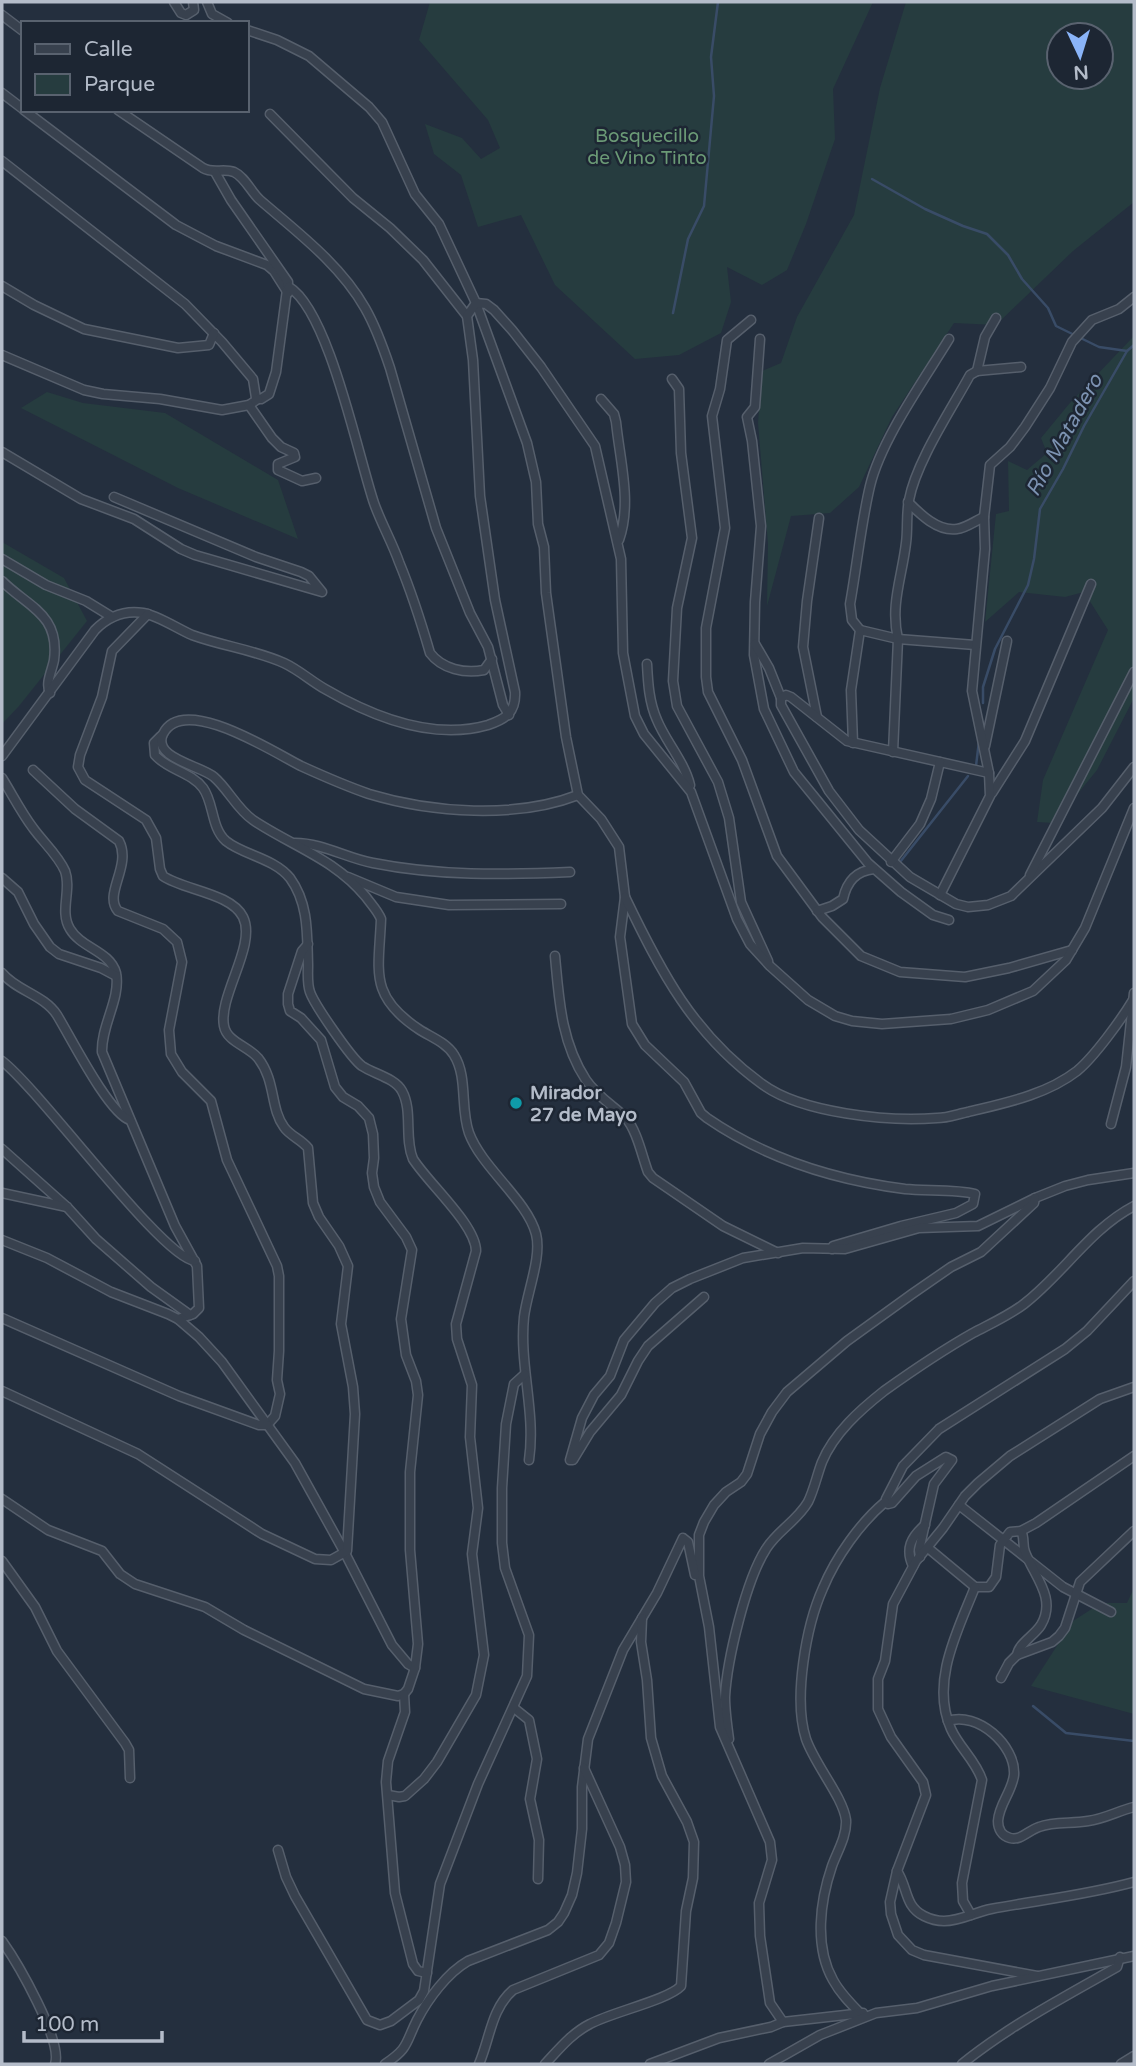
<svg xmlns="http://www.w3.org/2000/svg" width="1136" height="2066" font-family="'Varela Round',sans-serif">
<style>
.green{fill:#263c3f;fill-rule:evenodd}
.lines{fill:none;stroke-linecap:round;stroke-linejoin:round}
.stream{stroke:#394c67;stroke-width:2.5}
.street-casing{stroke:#565f6c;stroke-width:11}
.street{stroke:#38414e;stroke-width:8}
.culture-dot{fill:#0f9aa8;stroke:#1d2633;stroke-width:2.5}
.labels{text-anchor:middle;stroke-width:5;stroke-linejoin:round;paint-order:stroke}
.park-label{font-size:19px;fill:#6b9a76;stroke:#1d2633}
.poi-label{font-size:19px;font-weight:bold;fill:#b4bcc9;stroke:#1d2633;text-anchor:start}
.water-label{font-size:21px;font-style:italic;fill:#7c92b1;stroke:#1d2633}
</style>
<rect width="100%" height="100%" fill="#242f3e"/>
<g class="green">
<path d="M430,2H873L833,89L835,139L806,224L787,270L762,285L727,267L731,302L721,333L679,355L635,359L555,285L521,215L478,227L461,175L434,154L425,124L462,138L481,159L500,148L488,120L419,40Z"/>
<path d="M906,2H1134V202L1073,251L996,325L954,323L892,417L859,487L830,513L791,516L767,606L768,544L758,423L762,371L781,363L797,317L854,215L880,88ZM1059,35H1101V77H1059Z"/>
<path d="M1134,336V698L1097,770L1054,823L1037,822L1043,780L1108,630L1084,592L1065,597L1019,592L985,622L996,514L1009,511L1008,461L1027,470L1047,453L1041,438L1069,404Z"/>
<path d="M47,392L83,403L165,413L278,480L298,539L178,488L21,408Z"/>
<path d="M2,542L64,578L87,621L19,706L2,724Z"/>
<path d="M1134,1588V1714L1031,1686L1073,1621L1101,1603H1127Z"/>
</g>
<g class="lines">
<g class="stream">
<path d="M872,179L925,209L963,226L987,234L1008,255L1022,279L1048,308L1056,326L1099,347L1127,351"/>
<path d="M673,313L688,239L704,206L714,96L711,57L718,2"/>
<path d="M983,703V687L995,649L1028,585L1034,559L1040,509L1063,469L1084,426L1127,351L1134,345"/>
<path d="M976,766L979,741"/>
<path d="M900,862L968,776"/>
<path d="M1033,1706L1066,1733L1134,1741"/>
</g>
<g class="street-casing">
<g id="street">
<path d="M174,2L181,13L186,15L194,10L193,2"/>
<path d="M207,2L212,14L228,23"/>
<path d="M2,15L23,31"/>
<path d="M247,30L277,40L309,56L369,107L382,122L415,194L439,224L476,303L527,443L536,482L538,524L544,547L546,593L566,737L578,795L601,819L619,847L625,897L620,937L632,1024L645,1045L684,1082L701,1113L707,1118C765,1158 835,1180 905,1189C925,1191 958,1189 975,1194L973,1204L956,1213L901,1226L833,1246L832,1249"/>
<path d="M2,93L23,109"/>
<path d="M24,110L176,225L216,246L267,265L274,271L288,293"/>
<path d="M118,110L203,168C213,174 223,168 234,172C245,177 251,192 260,200C297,232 340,264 365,308C376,327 383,347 390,368L436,528L470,613L488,647L503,705L509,715"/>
<path d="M270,114L353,198L390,228L423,260L467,316"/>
<path d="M2,161L185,304L222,342L253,379L256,398L261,399L269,394L276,372L288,282L231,200L215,172"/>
<path d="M2,286L34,305L84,329L178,348L209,345L214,333"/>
<path d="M289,287C329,311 358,456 374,503C381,523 392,542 399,562C411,591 421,622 430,653C442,669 465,674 484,670L492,659"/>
<path d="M751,320L727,340L720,389L712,416L725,528L706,628V677L708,692L742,760L777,856L822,917L861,956L900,972L965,977L1009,968L1072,950"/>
<path d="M760,339L755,407L747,417L752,441L761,526L755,602L754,655L764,709L794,772L868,863L901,892L933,915L949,920"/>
<path d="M2,355L84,390L103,394L160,399L222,410L249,405L258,399"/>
<path d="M977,371L985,337L996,318"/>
<path d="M672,379L679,389L681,453L692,538L677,608L673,681L677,706L718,782L729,818L741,902L768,961"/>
<path d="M601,399L614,414L616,422C620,461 632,503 619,540"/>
<path d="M249,405L272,438L281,447L294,453L295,457L278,464V470L302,481L316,478"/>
<path d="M2,452L81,499L134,519L181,549L195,555L322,592L309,576L301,572L256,557L114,497"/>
<path d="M908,502C920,514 938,532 957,529C966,528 975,521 984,517"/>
<path d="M2,559L46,585L86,601L112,617"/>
<path d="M2,581C28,607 60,614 54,660C52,671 45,683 50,693"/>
<path d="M860,630L898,639L975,645"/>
<path d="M755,644L769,668L781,698"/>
<path d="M647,664C648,683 649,702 657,720C666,742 684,761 690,785"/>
<path d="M817,717L803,647L807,601L819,518"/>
<path d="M161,736L154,743L155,755C168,770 191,772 203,788C214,803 211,828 226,841C243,855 274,858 290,878C309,904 307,935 308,965C308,974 307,984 310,992C314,1004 351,1058 362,1066C374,1074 395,1078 402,1091C413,1111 404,1138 413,1159C428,1183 476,1225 476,1251L456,1324L457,1339L472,1385L470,1437L478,1508L472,1554L484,1655L476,1695L437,1762L424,1779L405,1796L399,1797L388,1795"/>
<path d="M853,743L851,690L860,630L852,620L850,604C857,565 861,524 870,486C881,440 924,380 949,339"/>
<path d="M985,746L1007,641"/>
<path d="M893,752L898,639C890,605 902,577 906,543C908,529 906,514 909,500C916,462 951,410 970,375L977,371L1021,367"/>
<path d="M2,756L95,630C108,617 124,610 143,613C157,615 178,629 192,635C222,646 255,650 284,663C299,670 311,681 325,689C373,717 432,741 488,725C506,719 516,712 515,692L495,600L480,496L473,360L467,316L476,303L486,304L494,310L512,330L541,367L595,446L621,559L623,653L635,716L644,734L691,792L737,919L750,944L770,966L808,1000L835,1016L852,1021L882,1024L951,1019L988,1010L1033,991L1066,960L1085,928L1134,808"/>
<path d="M33,770L75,809L119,841C132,866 103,894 118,911L163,929L177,942L182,962L169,1030L171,1054L182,1072L211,1101L227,1160L277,1266L279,1276V1351L277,1380L280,1394L275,1416L267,1425"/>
<path d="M989,773L847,741L791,697L786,695L781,698V705L829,791L859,830L910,877L956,904L968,907L988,905L1011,896L1102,808L1134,767"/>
<path d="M2,778C12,794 21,812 33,828C43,842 58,855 65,871C72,890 59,911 70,929C81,948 110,951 116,973C121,999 101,1025 102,1052L175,1226L197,1266L199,1308L193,1314L178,1319"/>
<path d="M992,793L1025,741L1091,584"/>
<path d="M295,843C323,843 346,858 373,863C438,876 503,875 570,872"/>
<path d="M891,862L920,824L931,799L940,762"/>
<path d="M1030,875L1134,672"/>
<path d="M348,877L396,897L449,905L561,904"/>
<path d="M2,878L18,892L34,924L50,947L59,954L101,968L116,976"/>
<path d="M940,895L990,796L989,773L972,691L985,549L984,517L990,465L1010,447L1025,427L1050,388L1072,342L1092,320L1119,309L1134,297"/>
<path d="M625,897C661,972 693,1034 762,1084C801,1113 888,1122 937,1118C947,1118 958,1114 968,1112C1005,1103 1046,1095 1077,1071C1094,1057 1121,1020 1133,1000L1134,1002"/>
<path d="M817,911L832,906L843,899C847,881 856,871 874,869"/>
<path d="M555,956C559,999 561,1042 586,1080C597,1096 612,1105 625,1117C637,1130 642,1156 648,1172L653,1178L723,1226L778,1253"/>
<path d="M2,973C17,991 44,995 57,1015C70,1036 109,1114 130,1120"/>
<path d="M2,1061C42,1092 162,1258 195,1261"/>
<path d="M1111,1124L1126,1067L1134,993"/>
<path d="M2,1149L67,1207L96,1239L151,1287L190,1315"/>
<path d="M2,1193L67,1207"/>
<path d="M2,1240L47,1258L111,1292L168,1314L178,1319L199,1337L222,1362L295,1463L345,1553L392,1645L408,1664L415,1668"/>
<path d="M704,1297L648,1346L638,1361L621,1395L590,1432L573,1460H570L582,1418L594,1395L610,1376L624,1340L655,1303L672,1288L690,1279L743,1258L803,1248L845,1249L919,1228L978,1226L1035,1198L1065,1186L1088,1180L1134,1173"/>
<path d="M2,1318L179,1396L259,1425H267"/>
<path d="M2,1391L138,1454L262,1534L315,1559L331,1560L347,1551L355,1414L353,1387L341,1324L348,1266L339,1246L319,1217L313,1203L308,1148C301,1139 290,1136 284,1127C270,1108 276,1081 258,1058C248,1046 227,1042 224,1026C218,996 257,945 243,917C231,893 183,890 163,876L160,869L156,838L146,820L85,780L78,767L80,755L102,697L112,651L148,614"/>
<path d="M529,1460C536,1412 519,1365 524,1317C527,1292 542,1257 536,1234C527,1200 482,1168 469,1133C460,1108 468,1077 454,1055C447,1043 431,1037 420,1030C368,996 379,971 381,919C378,911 371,904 366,897C335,859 292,846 253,820C237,809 228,789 214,777C202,766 151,758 163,734C183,693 275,753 301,766C323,776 346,786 369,794C432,813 516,819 578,795"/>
<path d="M2,1499L48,1530L102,1551L120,1574L135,1584L205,1607L244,1630L364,1689L398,1696L404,1694L408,1689L415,1668L418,1644L410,1550V1472L418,1395L416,1381L406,1355L401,1319L412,1250L406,1237L380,1202L374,1187L372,1173L374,1158L373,1134L369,1118L358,1106L343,1097L335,1087L321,1040L301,1018L290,1011L288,1004V994L302,951L308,944"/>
<path d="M959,1505L1063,1587L1111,1612"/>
<path d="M928,1548L975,1587H989L996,1577L1000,1545L1010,1532L1021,1531L1036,1523L1134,1456"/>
<path d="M920,1557L919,1550L934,1484L952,1460L946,1457L916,1476L892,1503L888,1504L886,1499L903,1466L939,1429L1065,1349L1087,1331L1134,1281"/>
<path d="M2,1561L35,1607L57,1651L125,1743L129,1750L130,1778"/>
<path d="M913,1566C905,1549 911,1537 925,1525"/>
<path d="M1017,1655C1019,1643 1034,1636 1041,1625C1057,1598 1034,1576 1025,1552C1022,1544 1025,1538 1021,1531"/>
<path d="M1001,1678L1009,1663L1017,1655L1052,1642L1059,1636L1065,1628L1080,1582L1134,1531"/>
<path d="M404,1694L405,1712L388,1761L386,1782L395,1893L413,1964L418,1971L427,1973"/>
<path d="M514,1708L529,1720L537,1759L530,1799L539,1840L538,1879"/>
<path d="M948,1721C977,1711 1016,1745 1014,1775C1012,1792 999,1804 998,1821C998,1829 1002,1836 1010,1838C1021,1841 1029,1830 1039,1827C1054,1821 1072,1824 1088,1821C1104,1819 1118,1811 1134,1807"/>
<path d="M729,1739C727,1725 725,1711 725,1697C727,1660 746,1580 766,1549C777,1531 797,1521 808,1502C814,1490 817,1475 822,1462C834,1433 860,1410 884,1391C912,1371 943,1350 973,1333C990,1324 1008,1316 1024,1304C1063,1274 1090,1229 1134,1206"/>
<path d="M278,1850L286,1877L295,1896L367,2020L380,2025L391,2021L419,2000L424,1991L440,1884L478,1784L527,1676L529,1635L505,1568L502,1543V1488L506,1424L514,1384L525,1374"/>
<path d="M897,1871C908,1887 904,1906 924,1916C930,1919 937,1921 944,1921C961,1921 975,1912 991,1909C1039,1900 1087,1895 1134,1882"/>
<path d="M971,1915L963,1901L962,1883L982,1780C976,1761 959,1747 951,1729C930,1682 958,1630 975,1587"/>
<path d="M2,1941C17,1962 63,2041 55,2064"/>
<path d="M1037,1976L924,1955L912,1950L898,1935L891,1914L890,1902L897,1871L926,1795L923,1782L891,1737L878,1709V1679L885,1661L893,1604L916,1561L943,1528L965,1496L978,1483L1010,1456L1100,1399L1134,1387"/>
<path d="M860,2013C850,2003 840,1993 833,1980C814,1946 820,1901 832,1866C837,1852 847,1836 846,1820C843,1797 815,1765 806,1739C793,1699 806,1626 823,1588C836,1557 860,1523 885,1502"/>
<path d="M783,2022L770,2003L760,1936L759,1903L772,1860L770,1842L720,1727L709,1627L699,1576V1535L704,1522L714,1505L726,1492L741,1482L747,1474L760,1434L772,1412L787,1392L847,1341L912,1294L951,1267L981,1252L1034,1203L1035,1198"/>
<path d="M385,2064C409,2048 405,2044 417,2020C428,1999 447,1973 468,1961L548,1930L558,1922L564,1913L572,1895L577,1873L582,1829V1787L588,1739L623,1650L657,1593L683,1538L688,1542L695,1575"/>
<path d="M479,2064C490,2039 491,2009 513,1990L599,1955L609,1943L616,1923L626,1882L625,1865L620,1847L584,1768"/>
<path d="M545,2064C559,2049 572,2033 590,2024C612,2012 668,2000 681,1986L686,1911L693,1878L694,1842L687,1822L662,1776L651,1738L647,1680L641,1642L642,1618"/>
<path d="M650,2064L719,2038L771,2027L783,2022L863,2013"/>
<path d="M769,2064L820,2035L876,2013L917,2008L992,1986L1134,1956"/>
<path d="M962,2064C1009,2026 1064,1997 1117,1967L1120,1957"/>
<path d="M1121,2064L1134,2056"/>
</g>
</g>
<use href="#street" class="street"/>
</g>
<circle class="culture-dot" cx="516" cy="1103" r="7"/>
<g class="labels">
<g class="park-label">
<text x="647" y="142">Bosquecillo<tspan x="647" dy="22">de Vino Tinto</tspan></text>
</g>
<g class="poi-label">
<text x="530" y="1099">Mirador<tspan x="530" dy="22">27 de Mayo</tspan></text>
</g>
<g class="water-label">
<text transform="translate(1064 435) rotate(-61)" y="7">Río Matadero</text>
</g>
</g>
<rect width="1136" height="2066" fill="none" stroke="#b4bcc9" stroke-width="7"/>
<rect x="21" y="21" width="228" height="91" fill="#1d2633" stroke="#59626f" stroke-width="2"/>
<rect x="35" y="44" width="35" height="10" fill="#38414e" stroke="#59626f" stroke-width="2"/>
<text x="84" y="56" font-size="21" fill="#b4bcc9">Calle</text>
<rect x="35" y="74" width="35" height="21" fill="#263c3f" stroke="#59626f" stroke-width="2"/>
<text x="84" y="91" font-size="21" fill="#b4bcc9">Parque</text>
<g transform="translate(1080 56) rotate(176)"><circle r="33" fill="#1d2633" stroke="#59626f" stroke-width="2"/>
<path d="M0-5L12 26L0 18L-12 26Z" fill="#8ab4f8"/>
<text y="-10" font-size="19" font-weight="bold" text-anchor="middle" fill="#b4bcc9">N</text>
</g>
<path d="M24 2031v10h138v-10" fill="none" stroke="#b4bcc9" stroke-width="3.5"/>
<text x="35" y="2031" font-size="21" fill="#b4bcc9" stroke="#1d2633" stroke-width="5" paint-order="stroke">100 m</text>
</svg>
